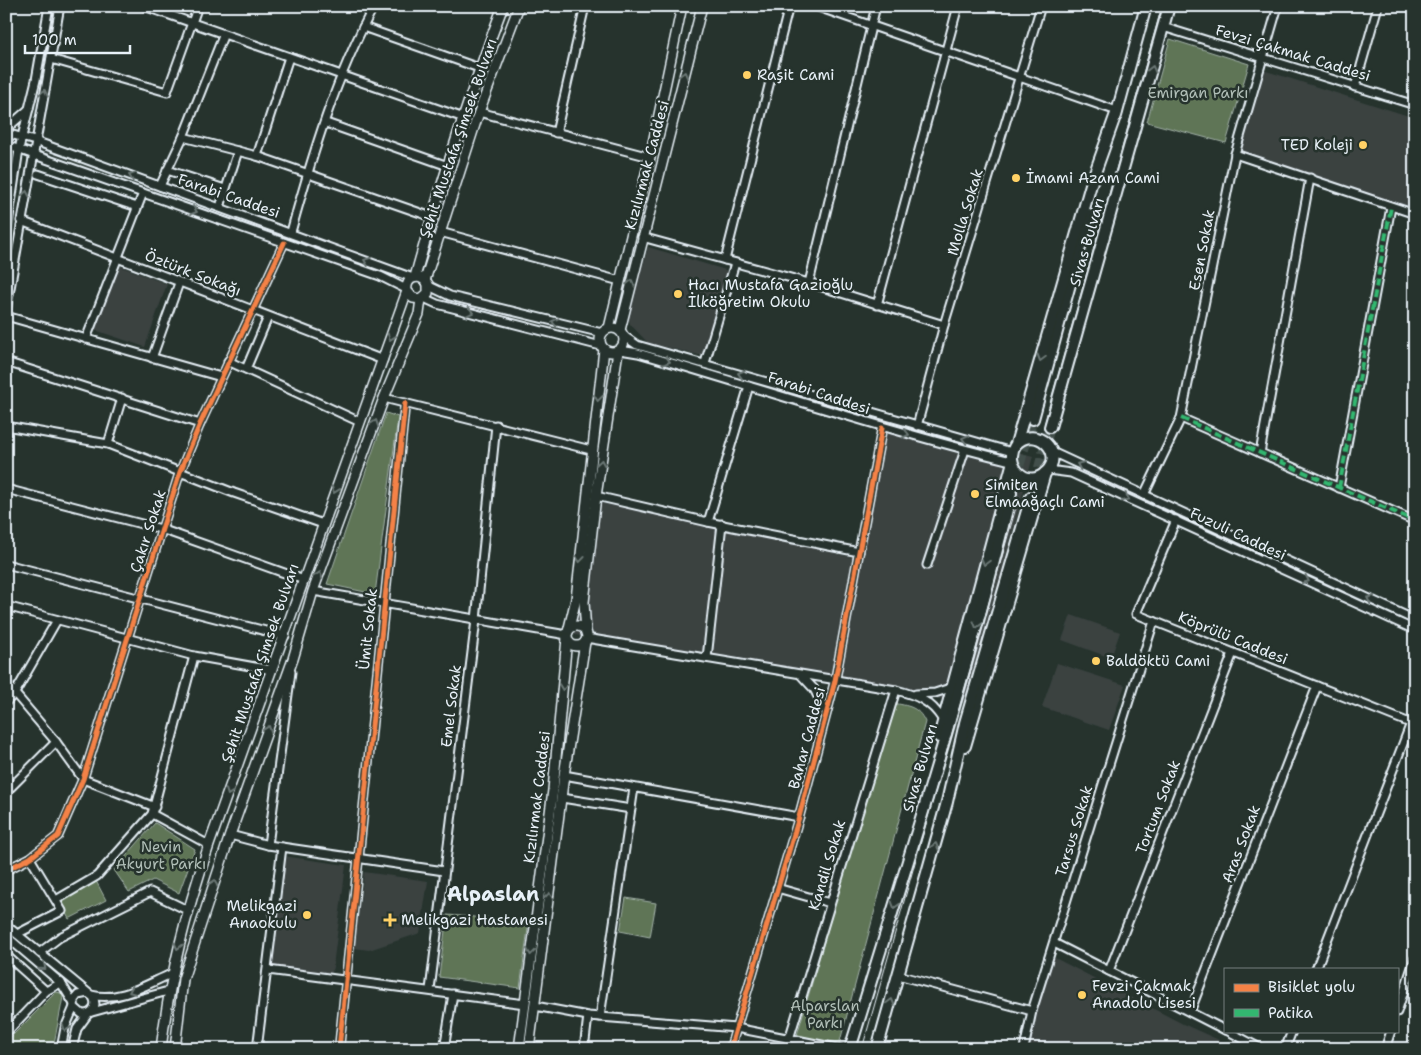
<svg xmlns="http://www.w3.org/2000/svg" width="1421" height="1055" font-family="'Shantell Sans',sans-serif">
<style>
.built{fill:#3a4241}
.green{fill:#5e7457;stroke:#a3b2a8}
.lines{fill:none;stroke-linecap:round;stroke-linejoin:round}
.highway-tunnel{stroke:#43504b;stroke-width:10;stroke-dasharray:10 5;stroke-linecap:butt}
.minor-casing{stroke:#e8f1f8;stroke-width:11}
.major-casing{stroke:#e8f1f8;stroke-width:12}
.highway-casing{stroke:#e8f1f8;stroke-width:14}
.minor{stroke:#26332d;stroke-width:7}
.major{stroke:#26332d;stroke-width:9}
.highway{stroke:#26332d;stroke-width:10}
.tram{stroke:#e8f1f8;stroke-width:1}
.quiet{stroke:#33b770;stroke-width:4;stroke-dasharray:8 4;stroke-linecap:butt}
.cycleway-casing{stroke:#26332d;stroke-width:8}
.cycleway{stroke:#f48246;stroke-width:5}
.oneway{stroke:#6a7674}
.poi-dot{fill:#ffd166;stroke:#26332d;stroke-width:2}
.labels{text-anchor:middle;stroke-width:5;stroke-linejoin:round;paint-order:stroke}
.street-label{font-size:15px;fill:#e8f1f8;stroke:#26332d}
.poi-label{font-size:15px;fill:#e8f1f8;stroke:#26332d;text-anchor:start}
.park-label{font-size:15px;fill:#b1bfb8;stroke:#26332d}
.district-label{font-size:20px;font-weight:bold;fill:#e8f1f8;stroke:#26332d}
</style>
<rect width="100%" height="100%" fill="#26332d"/>
<filter id="ink" filterUnits="userSpaceOnUse"><feTurbulence type="fractalNoise" baseFrequency=".02" numOctaves="2"/><feDisplacementMap in="SourceGraphic" scale="10" xChannelSelector="R" yChannelSelector="G"/><feConvolveMatrix kernelMatrix="1 2 1 2 8 2 1 2 1" color-interpolation-filters="sRGB"/></filter>
<g filter="url(#ink)">
<g class="built">
<path d="M1263,70L1415,118V208L1237,153Z"/>
<path d="M648,247L729,271L703,356L648,343L630,324L628,317Z"/>
<path d="M117,265L167,284L145,347L95,330Z"/>
<path d="M885,416L1033,456L967,704L830,678L575,635L590,493L855,558Z"/>
<path d="M1071,615L1120,632L1111,658L1062,640Z"/>
<path d="M1057,663L1125,685L1109,730L1042,707Z"/>
<path d="M283,856L346,865L332,974L268,966Z"/>
<path d="M364,872L428,881L420,933L369,950L354,948Z"/>
<path d="M1055,958L1183,1024L1239,1049H1024L1049,961Z"/>
</g>
<g class="green">
<path d="M1170,39L1249,64L1226,143L1147,122Z"/>
<path d="M386,413L398,417L375,594L327,584Z"/>
<path d="M893,703C908,706 918,706 925,722L839,1045L797,1035Z"/>
<path d="M155,823L195,849L179,893L153,880L129,892L114,870Z"/>
<path d="M96,881L106,900L69,919L59,900Z"/>
<path d="M626,898L656,903L650,937L620,931Z"/>
<path d="M447,915L529,921L520,988L439,977Z"/>
<path d="M56,992L61,993L63,997L53,1049H6V1042Z"/>
</g>
<g class="lines">
<g class="highway-tunnel">
<path d="M1011,493L1033,419"/>
<path d="M1031,497L1050,427"/>
</g>
<g class="minor-casing">
<g id="minor">
<path d="M144,6L464,118"/>
<path d="M815,6L1117,111"/>
<path d="M363,27L479,68"/>
<path d="M1163,27L1415,105"/>
<path d="M51,59L167,92L198,6"/>
<path d="M1355,87L1378,6"/>
<path d="M479,112L650,157"/>
<path d="M326,123L448,166"/>
<path d="M6,129L29,109"/>
<path d="M6,133L35,141L413,278"/>
<path d="M556,133L585,6"/>
<path d="M183,137L257,156L432,217"/>
<path d="M6,145L380,276L406,289"/>
<path d="M1235,154L1415,214"/>
<path d="M257,156L289,57"/>
<path d="M167,170L225,189"/>
<path d="M38,174L137,207"/>
<path d="M160,186L183,137L223,36"/>
<path d="M220,207L238,151"/>
<path d="M21,221L383,360"/>
<path d="M291,232C312,156 336,76 374,6"/>
<path d="M440,232L620,281"/>
<path d="M6,237L19,149L36,80L49,6"/>
<path d="M642,237L809,283L944,325"/>
<path d="M725,260L789,6"/>
<path d="M809,283L876,6"/>
<path d="M429,286L450,296L602,333"/>
<path d="M424,298L437,304L601,346"/>
<path d="M877,305L958,6"/>
<path d="M6,311L60,6"/>
<path d="M6,316L221,377"/>
<path d="M624,336L637,345L1012,452"/>
<path d="M86,339L143,193"/>
<path d="M620,350L638,353C762,389 885,430 1011,461"/>
<path d="M152,358L179,283"/>
<path d="M228,361L360,422"/>
<path d="M6,362L200,424"/>
<path d="M705,363L735,263"/>
<path d="M246,369L268,317"/>
<path d="M384,398L591,450"/>
<path d="M1181,418L1415,521"/>
<path d="M6,426L108,444L234,493L323,524"/>
<path d="M917,426L944,325L1041,6"/>
<path d="M6,437L8,426"/>
<path d="M108,444L122,398"/>
<path d="M1052,452L1415,620"/>
<path d="M1260,453L1310,178"/>
<path d="M1048,470L1071,473L1415,630"/>
<path d="M1339,488L1391,207"/>
<path d="M6,489L161,529L304,580"/>
<path d="M1144,495L1181,418L1235,154L1278,6"/>
<path d="M596,496L708,522L859,552"/>
<path d="M1176,520L1136,614L1415,725"/>
<path d="M708,522L749,386"/>
<path d="M6,564L285,636"/>
<path d="M927,565L965,450"/>
<path d="M313,591L567,635"/>
<path d="M6,606L194,656L272,670"/>
<path d="M586,638L896,690C916,695 931,701 942,719"/>
<path d="M707,658L722,524"/>
<path d="M801,675L814,689L826,712"/>
<path d="M6,683L56,742L83,779L155,807"/>
<path d="M916,694L935,693L950,688"/>
<path d="M6,702L15,693L57,620"/>
<path d="M564,775L799,817"/>
<path d="M6,792L56,742"/>
<path d="M562,798L631,809"/>
<path d="M152,814L209,845"/>
<path d="M230,835L268,845L444,871"/>
<path d="M268,845L291,672"/>
<path d="M6,870L30,858L58,836L83,779L180,472L200,424L284,243"/>
<path d="M777,888L830,903"/>
<path d="M56,900L97,876L152,814L194,656"/>
<path d="M6,925L93,997C98,1006 92,1015 82,1014L74,1007V1000L78,995L88,993"/>
<path d="M17,934L62,911L30,858"/>
<path d="M6,936L61,983L74,1004"/>
<path d="M1054,943L1225,1030"/>
<path d="M39,953L60,937L150,892L187,910"/>
<path d="M6,955L46,991"/>
<path d="M1316,969L1411,723"/>
<path d="M268,970L525,1004"/>
<path d="M1109,971L1233,653"/>
<path d="M898,975L1032,1011"/>
<path d="M430,990L476,620L496,425"/>
<path d="M91,995C120,1002 145,985 171,974"/>
<path d="M535,1006L588,1016L736,1028L842,1049"/>
<path d="M92,1012L168,991"/>
<path d="M1190,1012L1317,686"/>
<path d="M1397,1012L1415,958"/>
<path d="M600,1017L634,788"/>
<path d="M1228,1031L1262,1049"/>
<path d="M6,1033L46,991L61,983"/>
<path d="M257,1047L271,1049"/>
<path d="M61,1049L65,1028L74,1007"/>
<path d="M72,1049L77,1029L88,1014"/>
<path d="M257,1049L282,847"/>
<path d="M339,1049L405,403"/>
<path d="M444,1049L453,994"/>
<path d="M584,1049L588,1016"/>
<path d="M730,1049L799,817L835,681L882,428"/>
<path d="M786,1049L896,690"/>
<path d="M1024,1049L1032,1011L1154,621"/>
<path d="M1285,1049L1292,1031"/>
<path d="M1385,1049L1391,1031"/>
</g>
</g>
<g class="major-casing">
<g id="major">
<path d="M415,277C440,186 469,95 503,6"/>
<path d="M425,280L479,112L519,6"/>
<circle cx="612" cy="340" r="12"/>
<path d="M609,328L650,157L682,6"/>
<path d="M620,330L702,6"/>
<circle cx="577" cy="636" r="10"/>
<path d="M568,632L576,599L604,349"/>
<path d="M586,633L584,602L596,496L618,351"/>
<path d="M161,1049C170,974 185,916 209,845L407,291C405,277 420,272 428,284V293L421,299L413,298L407,291"/>
<path d="M175,1049L183,979L230,835L293,659L313,591L384,398L419,314L421,299"/>
<path d="M519,1049L553,790L567,638"/>
<path d="M529,1049L564,775L585,642"/>
</g>
</g>
<g class="highway-casing">
<g id="highway">
<path d="M1116,116L1146,6"/>
<path d="M1033,419L1089,215"/>
<path d="M1050,427L1169,6"/>
<path d="M1016,444C1036,424 1066,453 1046,472C1027,491 1002,464 1016,444L1092,181L1117,111"/>
<path d="M939,737L1012,465"/>
<path d="M965,746L1045,473"/>
<path d="M850,1049C907,864 966,680 1011,493"/>
<path d="M877,1049L947,802L965,723L1031,497"/>
</g>
</g>
<use href="#minor" class="minor"/>
<use href="#major" class="major"/>
<use href="#highway" class="highway"/>
<g class="tram">
<path d="M1045,422L1162,6"/>
<path d="M862,1049L1019,497"/>
</g>
<g class="quiet">
<path d="M1181,418L1415,521"/>
<path d="M1339,488L1391,207"/>
</g>
<g class="cycleway-casing">
<g id="cycleway">
<path d="M6,870L30,858L58,836L83,779L180,472L200,424L284,243"/>
<path d="M339,1049L405,403"/>
<path d="M730,1049L799,817L835,681L882,428"/>
</g>
</g>
<use href="#cycleway" class="cycleway"/>
</g>
<defs><path id="oneway-chevron" d="M-2-3.5L2.5 0L-2 3.5" fill="none" stroke-width="1.6" stroke-linecap="round" stroke-linejoin="round" transform="scale(1.25)"/></defs>
<g class="oneway">
<use href="#oneway-chevron" transform="translate(1152 69) rotate(-76)"/>
<use href="#oneway-chevron" transform="translate(684 75) rotate(-75)"/>
<use href="#oneway-chevron" transform="translate(44 93) rotate(-78)"/>
<use href="#oneway-chevron" transform="translate(132 176) rotate(-160)"/>
<use href="#oneway-chevron" transform="translate(26 194) rotate(-80)"/>
<use href="#oneway-chevron" transform="translate(194 211) rotate(19)"/>
<use href="#oneway-chevron" transform="translate(367 261) rotate(-159)"/>
<use href="#oneway-chevron" transform="translate(631 283) rotate(-76)"/>
<use href="#oneway-chevron" transform="translate(470 312) rotate(14)"/>
<use href="#oneway-chevron" transform="translate(555 322) rotate(-166)"/>
<use href="#oneway-chevron" transform="translate(391 337) rotate(109)"/>
<use href="#oneway-chevron" transform="translate(1041 358) rotate(106)"/>
<use href="#oneway-chevron" transform="translate(667 361) rotate(16)"/>
<use href="#oneway-chevron" transform="translate(741 374) rotate(-163)"/>
<use href="#oneway-chevron" transform="translate(598 398) rotate(97)"/>
<use href="#oneway-chevron" transform="translate(375 423) rotate(-70)"/>
<use href="#oneway-chevron" transform="translate(906 434) rotate(14)"/>
<use href="#oneway-chevron" transform="translate(965 439) rotate(-165)"/>
<use href="#oneway-chevron" transform="translate(601 463) rotate(-81)"/>
<use href="#oneway-chevron" transform="translate(1080 465) rotate(-155)"/>
<use href="#oneway-chevron" transform="translate(335 490) rotate(110)"/>
<use href="#oneway-chevron" transform="translate(1126 498) rotate(25)"/>
<use href="#oneway-chevron" transform="translate(580 559) rotate(96)"/>
<use href="#oneway-chevron" transform="translate(985 562) rotate(106)"/>
<use href="#oneway-chevron" transform="translate(319 575) rotate(-70)"/>
<use href="#oneway-chevron" transform="translate(1306 580) rotate(25)"/>
<use href="#oneway-chevron" transform="translate(1370 599) rotate(-155)"/>
<use href="#oneway-chevron" transform="translate(977 625) rotate(106)"/>
<use href="#oneway-chevron" transform="translate(563 687) rotate(95)"/>
<use href="#oneway-chevron" transform="translate(268 729) rotate(-70)"/>
<use href="#oneway-chevron" transform="translate(229 792) rotate(110)"/>
<use href="#oneway-chevron" transform="translate(935 846) rotate(-74)"/>
<use href="#oneway-chevron" transform="translate(214 883) rotate(-72)"/>
<use href="#oneway-chevron" transform="translate(549 896) rotate(-83)"/>
<use href="#oneway-chevron" transform="translate(895 905) rotate(107)"/>
<use href="#oneway-chevron" transform="translate(178 946) rotate(104)"/>
<use href="#oneway-chevron" transform="translate(531 952) rotate(98)"/>
<use href="#oneway-chevron" transform="translate(43 967) rotate(40)"/>
<use href="#oneway-chevron" transform="translate(132 991) rotate(156)"/>
<use href="#oneway-chevron" transform="translate(891 1002) rotate(-74)"/>
<use href="#oneway-chevron" transform="translate(66 1028) rotate(109)"/>
</g>
</g>
<g class="poi-dot">
<circle cx="747" cy="75" r="5"/>
<circle cx="1363" cy="145" r="5"/>
<circle cx="1016" cy="178" r="5"/>
<circle cx="678" cy="294" r="5"/>
<circle cx="975" cy="494" r="5"/>
<circle cx="1096" cy="661" r="5"/>
<circle cx="307" cy="915" r="5"/>
<path d="M387.5 912.5h5v5h5v5h-5v5h-5v-5h-5v-5h5z"/>
<circle cx="1082" cy="995" r="5"/>
</g>
<g class="labels">
<g class="street-label">
<text transform="translate(1293 53) rotate(17)" y="5">Fevzi Çakmak Caddesi</text>
<text transform="translate(458 138) rotate(-71)" y="5">Şehit Mustafa Şimsek Bulvarı</text>
<text transform="translate(647 165) rotate(-75)" y="5">Kızılırmak Caddesi</text>
<text transform="translate(229 196) rotate(19)" y="5">Farabi Caddesi</text>
<text transform="translate(965 212) rotate(-73)" y="5">Molla Sokak</text>
<text transform="translate(1087 242) rotate(-74)" y="5">Sivas Bulvarı</text>
<text transform="translate(1202 250) rotate(-79)" y="5">Esen Sokak</text>
<text transform="translate(193 273) rotate(21)" y="5">Öztürk Sokağı</text>
<text transform="translate(819 393) rotate(18)" y="5">Farabi Caddesi</text>
<text transform="translate(148 531) rotate(-72)" y="5">Çakır Sokak</text>
<text transform="translate(1238 534) rotate(25)" y="5">Fuzuli Caddesi</text>
<text transform="translate(368 629) rotate(-84)" y="5">Ümit Sokak</text>
<text transform="translate(1233 638) rotate(22)" y="5">Köprülü Caddesi</text>
<text transform="translate(260 663) rotate(-71)" y="5">Şehit Mustafa Şimsek Bulvarı</text>
<text transform="translate(451 706) rotate(-83)" y="5">Emel Sokak</text>
<text transform="translate(807 738) rotate(-75)" y="5">Bahar Caddesi</text>
<text transform="translate(920 768) rotate(-74)" y="5">Sivas Bulvarı</text>
<text transform="translate(537 797) rotate(-83)" y="5">Kızılırmak Caddesi</text>
<text transform="translate(1158 807) rotate(-69)" y="5">Tortum Sokak</text>
<text transform="translate(1074 831) rotate(-73)" y="5">Tarsus Sokak</text>
<text transform="translate(1241 844) rotate(-69)" y="5">Aras Sokak</text>
<text transform="translate(827 865) rotate(-73)" y="5">Kandil Sokak</text>
</g>
<g class="poi-label">
<text x="757" y="80">Raşit Cami</text>
<text x="1353" y="150" text-anchor="end">TED Koleji</text>
<text x="1026" y="183">İmami Azam Cami</text>
<text x="688" y="290">Hacı Mustafa Gazioğlu<tspan x="688" dy="17">İlköğretim Okulu</tspan></text>
<text x="985" y="490">Simiten<tspan x="985" dy="17">Elmaağaçlı Cami</tspan></text>
<text x="1106" y="666">Baldöktü Cami</text>
<text x="297" y="911" text-anchor="end">Melikgazi<tspan x="297" dy="17">Anaokulu</tspan></text>
<text x="401" y="925">Melikgazi Hastanesi</text>
<text x="1092" y="991">Fevzi Çakmak<tspan x="1092" dy="17">Anadolu Lisesi</tspan></text>
</g>
<g class="park-label">
<text x="1198" y="98">Emirgan Parkı</text>
<text x="161" y="852">Nevin<tspan x="161" dy="17">Akyurt Parkı</tspan></text>
<text x="825" y="1011">Alparslan<tspan x="825" dy="17">Parkı</tspan></text>
</g>
<g class="district-label">
<text x="493" y="901">Alpaslan</text>
</g>
</g>
<rect width="1421" height="1055" fill="none" stroke="#26332d" stroke-width="25"/>
<rect x="12" y="12" width="1396" height="1030" fill="none" stroke="#e8f1f8" stroke-width="2" filter="url(#ink)"/>
<rect x="1224" y="968" width="175" height="65" fill="#26332d" stroke="#747f7e"/>
<rect x="1234" y="984" width="25" height="8" fill="#f48246" stroke="#747f7e"/>
<text x="1268" y="992" font-size="15" fill="#e8f1f8">Bisiklet yolu</text>
<rect x="1234" y="1009" width="25" height="8" fill="#33b770" stroke="#747f7e"/>
<text x="1268" y="1018" font-size="15" fill="#e8f1f8">Patika</text>
<path d="M25 45v8h105v-8" fill="none" stroke="#e8f1f8" stroke-width="2.5"/>
<text x="32" y="45" font-size="15" fill="#e8f1f8" stroke="#26332d" stroke-width="4" paint-order="stroke">100 m</text>
</svg>
